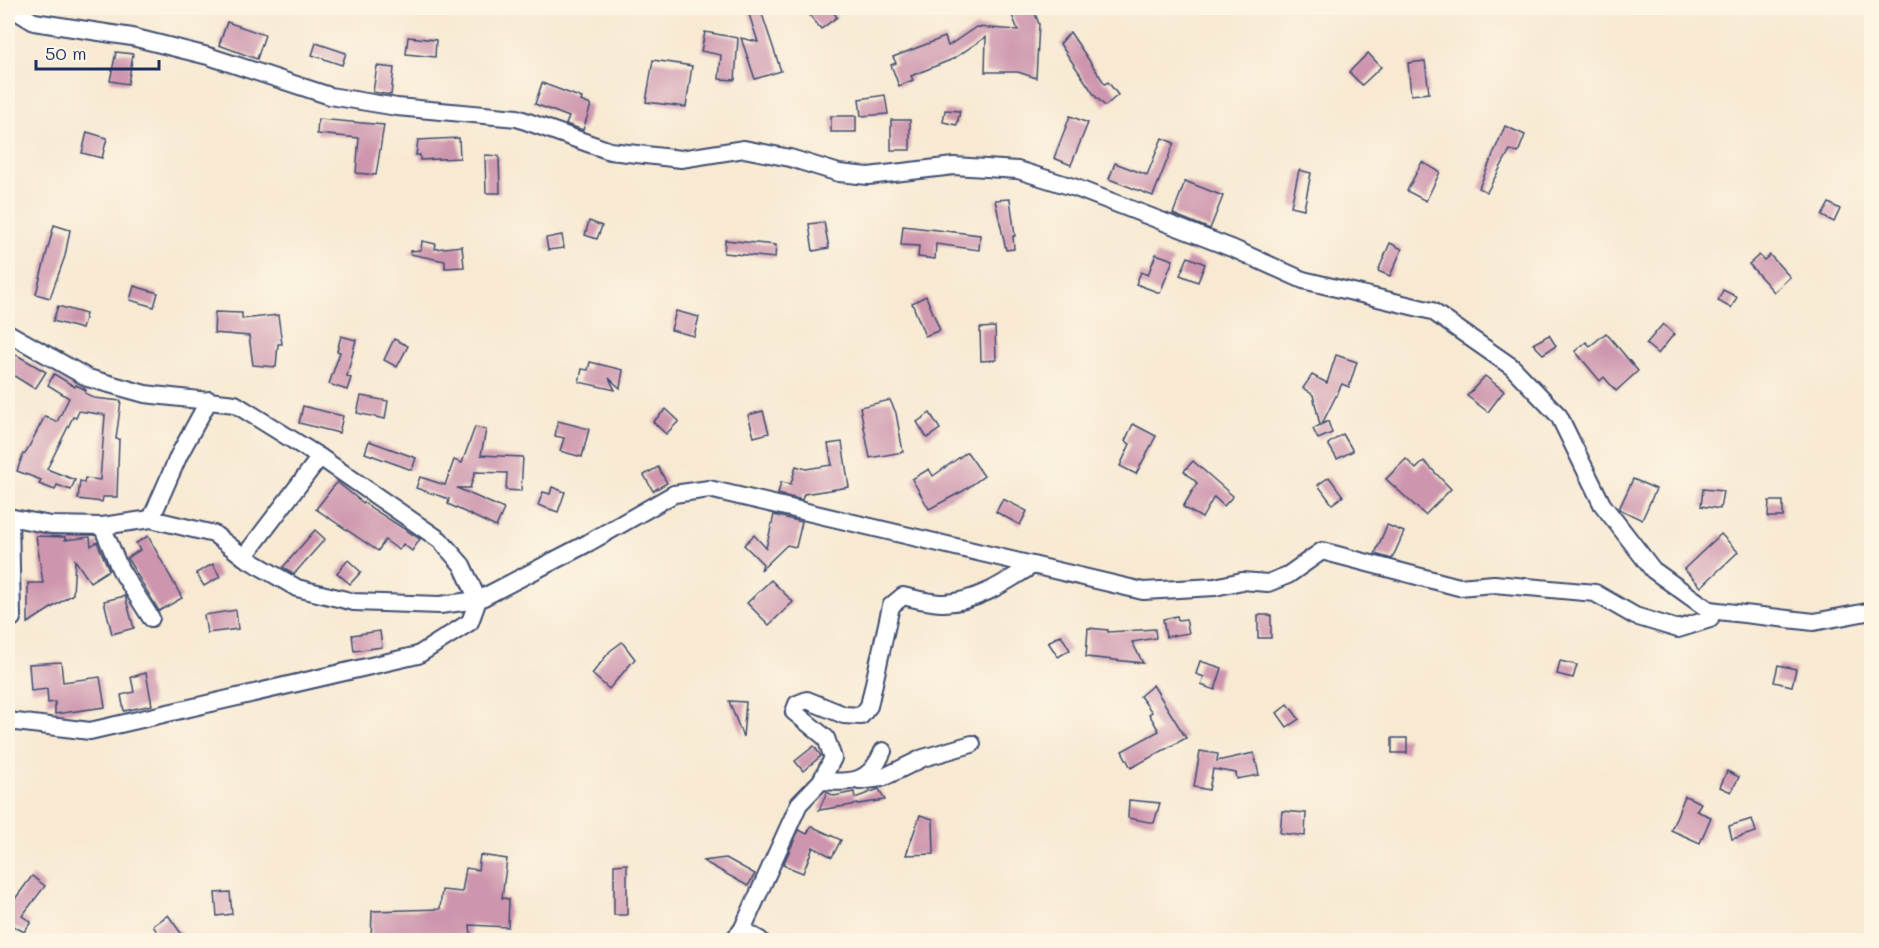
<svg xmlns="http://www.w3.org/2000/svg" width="1879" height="948" font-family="Mali,sans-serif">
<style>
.building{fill:#ce96ae}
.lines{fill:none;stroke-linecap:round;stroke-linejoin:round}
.minor-casing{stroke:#3c4b6f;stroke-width:20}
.minor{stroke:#fff;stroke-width:16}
</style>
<rect width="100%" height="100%" fill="#fcf5e5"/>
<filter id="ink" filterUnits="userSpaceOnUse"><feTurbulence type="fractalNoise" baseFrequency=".0167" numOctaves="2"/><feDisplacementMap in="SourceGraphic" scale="12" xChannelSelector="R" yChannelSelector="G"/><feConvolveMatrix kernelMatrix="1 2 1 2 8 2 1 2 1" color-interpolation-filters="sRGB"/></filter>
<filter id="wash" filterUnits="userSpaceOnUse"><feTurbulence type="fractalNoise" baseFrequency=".008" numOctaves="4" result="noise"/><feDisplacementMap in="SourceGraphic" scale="24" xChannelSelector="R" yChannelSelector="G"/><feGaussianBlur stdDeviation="1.35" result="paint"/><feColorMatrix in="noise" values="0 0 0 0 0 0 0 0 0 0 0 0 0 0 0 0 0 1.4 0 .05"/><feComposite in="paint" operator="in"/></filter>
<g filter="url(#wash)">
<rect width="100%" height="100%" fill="#f8e9d2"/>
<g id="blocks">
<g class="building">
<path d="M747,8H760L781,71L755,79L741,38L758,42Z"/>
<path d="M804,8H830L837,17L821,29Z"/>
<path d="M1009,8H1033L1039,24L1036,78L1018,72H985L986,37L953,59L911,76L913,80L899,86L891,65L896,63L893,57L945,37L948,46L976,27L1018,30Z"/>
<path d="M227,22L265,35L257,59L219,45Z"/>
<path d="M705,32L738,38L735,80L719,79L721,55L701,51Z"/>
<path d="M1070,32L1105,84L1108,82L1118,95L1105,106L1095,96L1060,44Z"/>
<path d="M408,37L436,40L435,57L406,54Z"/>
<path d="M316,43L346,53L342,65L312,55Z"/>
<path d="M116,52L133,54L128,84L110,81Z"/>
<path d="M1368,53L1381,67L1362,85L1349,72Z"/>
<path d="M653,60L692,66L686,107L646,102Z"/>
<path d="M1425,61L1429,93L1411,95L1408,63Z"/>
<path d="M377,66L394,68L391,95L373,92Z"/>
<path d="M542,83L582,98L581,101L591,105L583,130L566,124L569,117L535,104Z"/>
<path d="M885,95L888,114L861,116L859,99Z"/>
<path d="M945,110L960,111L957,125L943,122Z"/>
<rect x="831" y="116" width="25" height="16"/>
<path d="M1070,116L1088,123L1071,165L1054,158Z"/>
<path d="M318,119L384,125L376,175L356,173L359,138L317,134Z"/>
<rect x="891" y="120" width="19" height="30"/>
<path d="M1505,126L1525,135L1518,153L1510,150L1487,192L1479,188Z"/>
<path d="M87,132L107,138L102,158L82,153Z"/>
<path d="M459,138L460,158L420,160V155H416L418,140Z"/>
<path d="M1162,138L1174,143L1153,196L1109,179L1115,163L1147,175Z"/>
<path d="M485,155L499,156L500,193H486Z"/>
<path d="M1422,162L1440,172L1426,201L1407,191Z"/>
<path d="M1299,170L1311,173L1304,209L1291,206Z"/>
<path d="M1185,181L1223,196L1210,229L1173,214Z"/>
<path d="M1010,199L1015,236H1013L1014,249L1006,250L995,200Z"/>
<path d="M1829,203L1840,209L1834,222L1822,216Z"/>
<path d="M589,221L602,226L597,239L585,235Z"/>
<path d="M824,222L829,248L813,251L809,224Z"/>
<path d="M54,225L70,230L65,256L50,298L36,294Z"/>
<path d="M903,226L980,235L979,250L936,244L935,259L918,257L919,246L901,245Z"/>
<path d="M562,235L564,248L548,250L546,238Z"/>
<path d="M725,240L776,245L775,258L724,253Z"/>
<path d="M422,241L436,244L435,249L462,246L464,267L445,268V261L410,254V251L421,250Z"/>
<path d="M1390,243L1402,249L1390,276L1378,271Z"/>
<path d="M1156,254L1173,260L1160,293L1136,284L1141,272L1148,275Z"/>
<path d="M1759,255L1764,260L1770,255L1790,277L1774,292L1749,264Z"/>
<path d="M1188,257L1205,264L1198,282L1180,275Z"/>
<path d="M134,286L158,293L154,307L130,300Z"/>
<path d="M1723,290L1737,297L1731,308L1718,301Z"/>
<path d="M926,296L940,330L925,336L912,303Z"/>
<path d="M58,306L86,314L82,329L53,321Z"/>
<path d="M676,311L699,317L694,336L671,330Z"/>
<path d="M215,312L242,313V319L278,315L282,344H278L276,367L253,365L249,336L214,333Z"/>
<path d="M1663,324L1674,334L1658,354L1646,344Z"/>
<path d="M995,327L996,360L981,361L980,328Z"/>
<path d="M1606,333L1638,371L1616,391L1604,377L1600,381L1575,351L1586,342L1590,346Z"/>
<path d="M1549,335L1556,346L1543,354L1533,344Z"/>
<path d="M341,336L356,340L347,376L351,378L347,390L329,384L340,352L337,351Z"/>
<path d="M394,339L408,346L397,367L384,360Z"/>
<path d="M8,350L46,372L35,389L8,372Z"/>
<path d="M1336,355L1357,362L1349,387L1342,384L1322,424L1328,421L1332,433L1318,439L1313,429L1320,425L1313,395L1303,388L1312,375L1327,383Z"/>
<path d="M590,362L623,370L620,388L609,378L615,390L579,382L582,369L588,370Z"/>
<path d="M54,374L75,387L76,385L86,390L85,393L94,398L121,401L116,439H119L117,497H103L102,502L78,499L80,481L84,483L85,478L100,480L105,415L79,411L76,418L73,417L47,469L75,480L71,490L57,485L55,490L39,484L41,480L17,471L23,454H25L45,416L57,422L69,398L48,385Z"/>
<path d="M1485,376L1504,391L1488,412L1467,396Z"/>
<path d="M361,396L388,401L385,419L357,413Z"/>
<path d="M890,400L896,413L903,452L870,458L860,407Z"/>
<path d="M303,406L343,416L339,433L299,423Z"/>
<path d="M666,409L679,421L666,434L653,422Z"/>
<path d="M763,411L769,433L754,437L748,415Z"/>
<path d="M930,413L940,429L927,438L917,422Z"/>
<path d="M558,421L589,429L582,457L560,451L564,438L555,436Z"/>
<path d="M1133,424L1156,436L1136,474L1120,466L1130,444L1125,441Z"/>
<path d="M475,427L486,430L481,455L523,457L521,491L506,490L507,473L475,472L470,488H457L504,509L496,527L448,504L449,499L416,488L420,477L445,485L454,460L462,463Z"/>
<path d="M1343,434L1353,451L1337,459L1328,444Z"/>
<path d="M369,441L416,458L412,470L365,453Z"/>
<path d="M842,442L849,487L804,494L802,500L778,494L781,482L791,484L796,466L806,469L832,465L828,444Z"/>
<path d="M967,452L984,476L963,491L929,509L912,479L929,469L933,476Z"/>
<path d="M1406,459L1416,469L1424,461L1451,489L1425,515L1386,479Z"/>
<path d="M1193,461L1233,496L1224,506L1214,497L1202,518L1183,507L1197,483L1184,471Z"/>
<path d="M658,467L667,483L653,491L644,475Z"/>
<path d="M1329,477L1343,496L1332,504L1318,485Z"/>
<path d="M1633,479L1656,489L1642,520L1619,509Z"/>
<path d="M337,482L362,502L420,539L412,551L403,544L399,550L385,540L378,551L316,509Z"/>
<path d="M552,487L565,492L558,512L538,505L543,492L550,494Z"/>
<path d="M1703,489L1723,491L1720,509L1701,506Z"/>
<path d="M1003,499L1027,511L1020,525L996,512Z"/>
<path d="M1769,501H1783V517H1768Z"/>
<path d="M774,515L802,522L796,547L787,545L761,570L763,564L744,545L754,535L766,548Z"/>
<path d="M1387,525L1404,532L1392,559L1375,554Z"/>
<path d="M315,530L325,539L294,574L286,569L283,567Z"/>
<path d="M1721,534L1738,552L1701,587L1684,569Z"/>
<path d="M36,536L65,537V540L90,537L91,546L97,542L109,570L90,582L75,560L73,594L28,623V583H43Z"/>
<path d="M148,536L182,598L159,611L127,558L140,550L136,543Z"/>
<path d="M348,560L361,572L350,584L337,573Z"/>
<path d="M213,564L220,577L204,586L196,573Z"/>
<path d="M771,580L793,602L769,625L747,603Z"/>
<path d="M125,596L134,628L112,634L104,601Z"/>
<path d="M236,610L238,629L207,633L204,615Z"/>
<rect x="1258" y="615" width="13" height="23"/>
<path d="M1177,616L1178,620L1186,619L1189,633L1166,637L1163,619Z"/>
<path d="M1088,628L1108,630V632L1155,629L1156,638L1132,642L1143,663L1086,657Z"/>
<path d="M380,631L382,647L354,651L352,635Z"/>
<path d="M1061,635L1070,650L1058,657L1048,642Z"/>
<path d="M622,642L635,659L609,689L592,674L610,651Z"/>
<path d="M1200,661L1222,668L1215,690L1201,685L1204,677L1196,674Z"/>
<path d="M1560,661L1577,665L1573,678L1557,674Z"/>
<path d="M61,662L63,682L100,677L105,707L55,714V702L48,703L47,689L31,691L29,664Z"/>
<path d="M1778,665L1796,669L1792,686L1774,682Z"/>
<path d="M146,673L152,705L124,711L121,695L134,692L131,677Z"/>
<path d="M1153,685L1186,738L1131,768L1122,751L1159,731L1149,714L1152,712L1140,696Z"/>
<path d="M729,701L746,702L743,737Z"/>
<path d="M1288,704L1299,719L1287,727L1277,713Z"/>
<rect x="1392" y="738" width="15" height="15"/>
<path d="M814,746L821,756L803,771L795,761Z"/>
<path d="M1200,751L1218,754L1217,761L1254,753L1259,775L1237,779L1236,773L1213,769L1209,790L1194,787Z"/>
<path d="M1727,771L1739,777L1731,792L1720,787Z"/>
<path d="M879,789L885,800L819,810L827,792L834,796L854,792L855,798Z"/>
<path d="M1685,796L1701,803L1696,811L1711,817L1700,843L1671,830Z"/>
<path d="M1129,800L1160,803L1154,823L1128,818Z"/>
<path d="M1282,811L1306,813L1305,836L1280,833Z"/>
<path d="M920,815L933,819L934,854L906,855Z"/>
<path d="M1752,819L1756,832L1732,839L1729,826Z"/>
<path d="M811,826L841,840L832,857L813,847L803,873L783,865L799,830L807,834Z"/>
<path d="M480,855L507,859L502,898L509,899L508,927L470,925L471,936L440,938L441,940H371L372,911L440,909L442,890L462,892L466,868L478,870Z"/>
<path d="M726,858L755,874L748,886L703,861Z"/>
<path d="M627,864V915H614V865Z"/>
<path d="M32,876L45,886L22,916L31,922L24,932L14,926L8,935V906L9,907Z"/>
<path d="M230,892L232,914L217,916L215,893Z"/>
<path d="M168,915L183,936L176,940H163L153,926Z"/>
</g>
</g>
</g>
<g filter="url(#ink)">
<use href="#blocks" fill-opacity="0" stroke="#3c4b6f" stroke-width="1.5"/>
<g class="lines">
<g class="minor-casing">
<g id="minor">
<path d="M8,333L88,378L145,394L235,404L320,457L440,540L462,565L478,600L470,622L418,655L90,731L8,721"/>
<path d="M8,517L51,525L102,526L151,519L214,534L244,557L297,588L354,602L440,605L478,600L588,543L674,494L709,489L1143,591L1215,587L1242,581L1268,583L1288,575L1322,551L1459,587L1494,584L1595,593L1635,616L1678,629L1710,619L1709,610L1653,570L1602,504L1559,416L1512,367L1432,311L1303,280L1234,249L1076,188L1018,170L954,166L868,176L839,173L790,158L744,149L681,159L610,151L517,118L397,107L330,96L208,56L132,37L34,22L11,8"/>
<path d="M10,517L12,618"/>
<path d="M151,519L179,455L209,400"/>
<path d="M102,526L120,569L151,618"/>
<path d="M244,557L320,457"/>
<path d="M1709,610L1814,622L1872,611"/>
<path d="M821,781C852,783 870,783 883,751"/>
<path d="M859,781L882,778L923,758L972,744"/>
<path d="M742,930L799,804L821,781L833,758L826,738L794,712L797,704L807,700L844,715L861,716L869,706L891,606L903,596C916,599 931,603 944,603C977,602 1006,582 1033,565"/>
<path d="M733,940L742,930L760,940"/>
</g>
</g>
<use href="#minor" class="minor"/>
</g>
</g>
<rect width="1879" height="948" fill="none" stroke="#fcf5e5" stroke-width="30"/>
<path d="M36 60v9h123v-9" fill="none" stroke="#1b2f5e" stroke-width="3"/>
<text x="45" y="60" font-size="18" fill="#1b2f5e" stroke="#fcf5e5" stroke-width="4.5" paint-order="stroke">50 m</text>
</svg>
